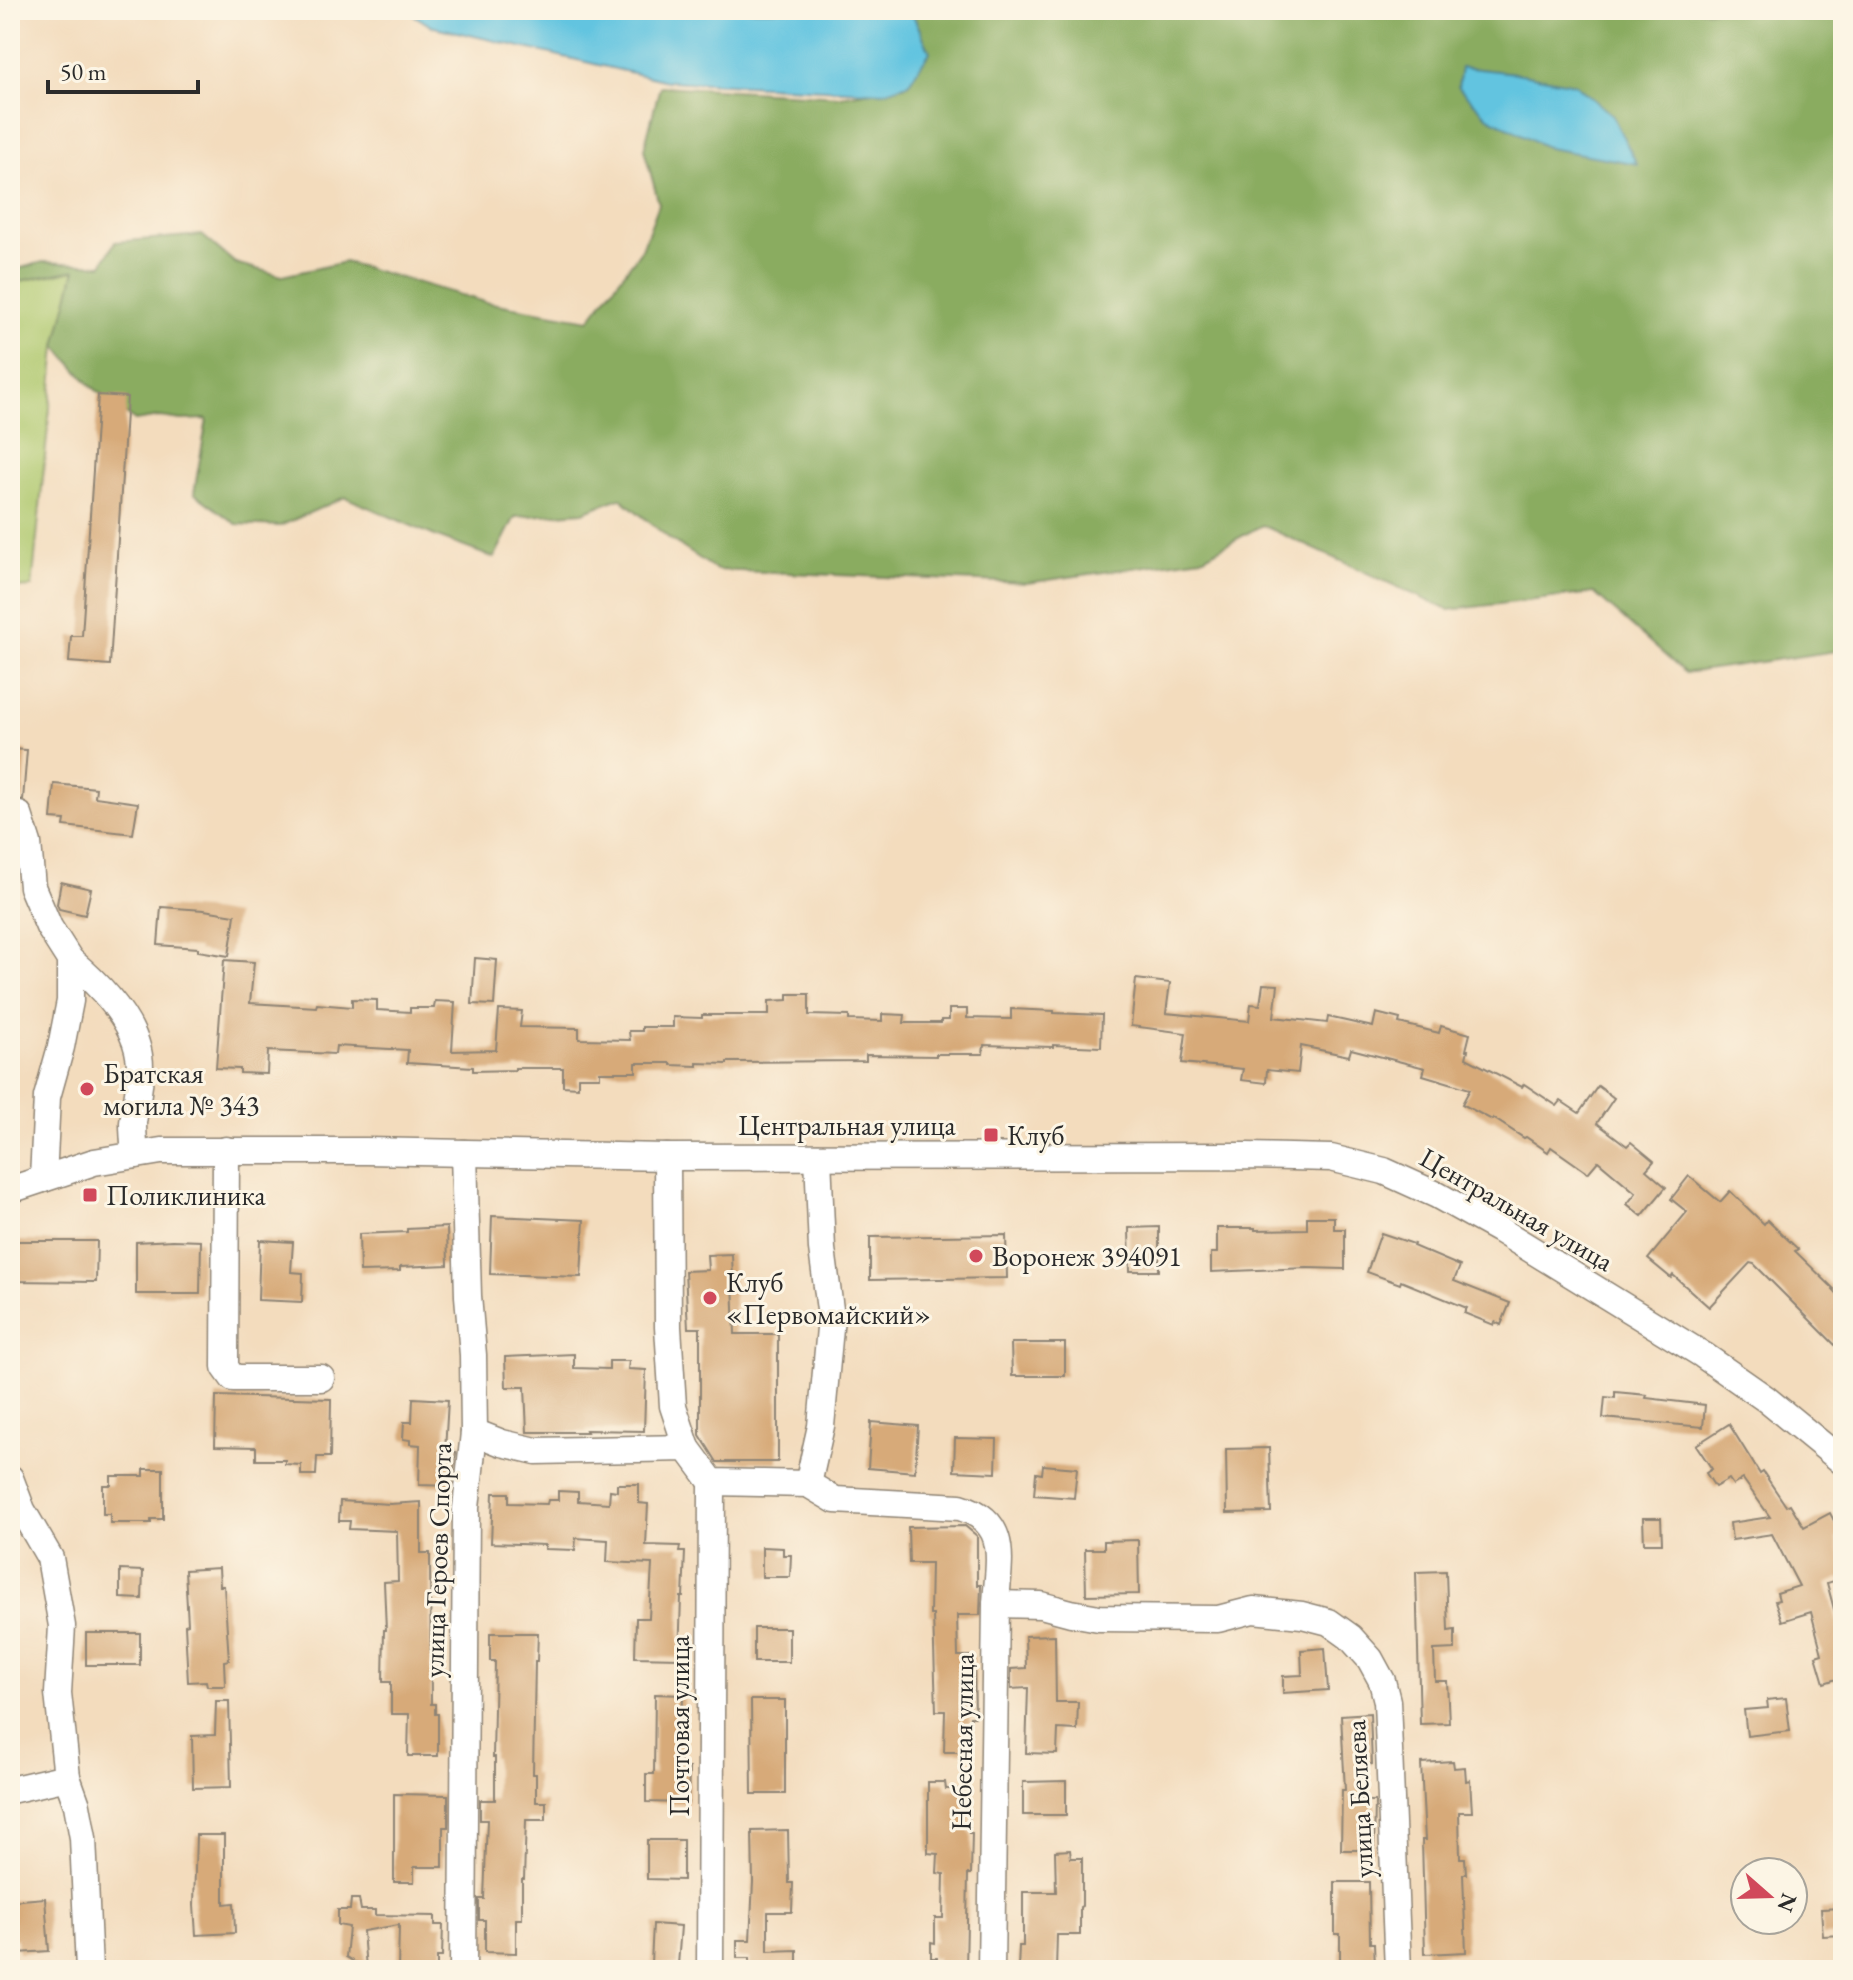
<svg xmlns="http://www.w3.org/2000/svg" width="1853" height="1980" font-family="'EB Garamond',serif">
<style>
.green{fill:#aec86d;stroke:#6c7a4c;stroke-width:2}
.forest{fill:#8aac60;stroke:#5a6c46;stroke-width:2}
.water{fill:#62c4e0;stroke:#467886;stroke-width:2}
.building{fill:#d7aa79}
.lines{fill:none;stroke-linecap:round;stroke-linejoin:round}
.minor-casing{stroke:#8f8474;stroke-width:29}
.minor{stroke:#fff;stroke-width:26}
.poi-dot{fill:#d1495b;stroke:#fcf5e5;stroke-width:3}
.labels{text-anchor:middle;stroke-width:6;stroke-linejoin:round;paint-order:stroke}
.poi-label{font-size:28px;fill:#2b2b2b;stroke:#fcf5e5;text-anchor:start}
.street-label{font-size:28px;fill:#2b2b2b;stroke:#fcf5e5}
</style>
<rect width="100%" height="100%" fill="#fcf5e5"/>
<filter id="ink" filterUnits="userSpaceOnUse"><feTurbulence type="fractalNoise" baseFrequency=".0125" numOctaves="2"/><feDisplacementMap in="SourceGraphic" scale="16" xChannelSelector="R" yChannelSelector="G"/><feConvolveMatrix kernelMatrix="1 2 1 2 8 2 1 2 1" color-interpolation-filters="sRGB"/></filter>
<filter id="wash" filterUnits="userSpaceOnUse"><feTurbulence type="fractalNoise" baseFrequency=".006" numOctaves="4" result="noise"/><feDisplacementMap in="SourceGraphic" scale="32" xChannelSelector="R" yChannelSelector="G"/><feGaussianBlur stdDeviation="1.8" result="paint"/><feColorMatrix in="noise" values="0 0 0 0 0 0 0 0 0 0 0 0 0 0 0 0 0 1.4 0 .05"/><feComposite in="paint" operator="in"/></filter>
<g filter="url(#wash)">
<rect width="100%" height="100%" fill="#f3dcbd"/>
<path class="green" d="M75,270L56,347L32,587L10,588V283Z"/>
<path class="forest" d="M897,10H1843V650L1685,673L1594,593L1448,610L1262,525L1202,558L1027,583L717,570L670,539L620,498L583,512L515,517L494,558L435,536L345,497L280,526L236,524L194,493L207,419L181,420L160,417L135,421L90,385L56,346L75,270L10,283V271L43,262L102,265L115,242L202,235L235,263L282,276L345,262L485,302L589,320L642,249L659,204L644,149L660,86L840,96L908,85L914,18Z"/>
<g class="water">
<path d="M406,10H897L914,17L930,52L908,84L883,92L667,81L431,26Z"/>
<path d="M1461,67L1516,73L1575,84L1612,115L1637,164L1548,148L1488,117L1458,87Z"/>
</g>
<g id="blocks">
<g class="building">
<path d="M98,395L127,397L110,665L69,662L71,636H82Z"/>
<path d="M10,749L27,750L23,800L10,798Z"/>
<path d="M54,784L96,788L95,797L138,803L133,834L64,826L65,820L51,819Z"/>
<path d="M61,882L91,889L85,915L59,909L57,904Z"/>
<path d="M161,907L204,910L235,915L229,956L198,951V948L158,945Z"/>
<path d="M475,958L497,960L494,1005L472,1004Z"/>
<path d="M224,960L254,962L250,1003L316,1007L317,1004L352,1007V999L377,1000V1010L410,1012V1008H434L435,1001L455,1002L452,1051L496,1050L499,1010L522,1011L520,1027L579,1028V1039L630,1040L629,1031H642V1027H673V1017L702,1018V1015H769V1001L788,1000V994H809V1015L849,1016V1020L882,1021V1014L905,1015L904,1023H941V1020H949V1009H967V1018L1011,1019V1009L1054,1011V1013L1102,1015L1101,1047L1053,1045V1047L984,1045L983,1054H936V1056L866,1055V1061L727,1062V1064L697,1063V1066L671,1065V1063H636V1072H600V1077H578V1087L563,1086V1068H515V1070L473,1071V1067L407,1063L408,1050L336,1046L335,1054L268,1051L267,1074L240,1073V1069L216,1068Z"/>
<path d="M1136,979L1170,983L1166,1013L1249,1021L1251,1004L1260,1005L1263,984L1278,985L1274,1017L1327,1023L1328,1017L1373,1027L1376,1013L1400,1019L1399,1023L1439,1033L1441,1026L1470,1034L1466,1050H1468L1466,1058L1522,1087L1524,1084L1557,1106L1561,1101L1579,1113L1598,1086L1614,1098L1597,1123L1627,1146L1631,1142L1654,1161L1646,1170L1666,1187L1642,1216L1627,1204L1636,1193L1598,1161L1588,1173L1551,1147L1548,1152L1526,1137L1524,1138L1493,1118L1492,1120L1462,1104L1470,1089L1423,1075L1425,1068L1351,1049L1349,1056L1301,1046L1298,1073L1267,1070L1266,1083L1241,1080L1243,1069L1182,1063L1186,1033L1131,1026Z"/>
<path d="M1689,1176L1720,1202L1730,1191L1764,1224L1767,1220L1798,1249L1795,1251L1834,1289L1833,1290L1843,1301V1353L1754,1264L1750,1263L1709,1307L1673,1275L1671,1278L1648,1259L1687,1212L1671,1199Z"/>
<path d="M492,1216L584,1220L581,1277L490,1274Z"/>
<path d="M1307,1217H1334V1229H1345V1269L1307,1268L1211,1272V1253H1217V1228H1255V1230L1307,1229Z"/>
<path d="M447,1227L448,1265L400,1267V1271L360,1272L359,1234L407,1232V1229Z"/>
<path d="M1159,1227V1271H1130L1129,1228Z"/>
<path d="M1381,1233L1414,1244L1413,1246L1460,1266L1454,1281L1510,1303L1501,1325L1495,1322L1494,1325L1464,1313L1467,1308L1401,1281L1400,1284L1367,1272Z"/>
<path d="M1006,1235L1007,1278L870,1280V1237Z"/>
<path d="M173,1240L201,1241L200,1294H136V1242Z"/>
<path d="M260,1240L293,1242L291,1272L303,1273L302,1302L258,1300Z"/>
<path d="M13,1241H97L96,1282L12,1281Z"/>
<path d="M732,1254L735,1334H778V1462H717L700,1435V1328H688L685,1271L708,1270L707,1255Z"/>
<path d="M1011,1343H1065V1376H1012Z"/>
<path d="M574,1354V1368L609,1369V1361H629L628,1369L646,1370L644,1431L586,1430L587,1432H527L525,1387H506L505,1357Z"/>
<path d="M1615,1392L1647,1395L1646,1398L1705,1405L1703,1427L1603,1418L1605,1397L1615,1398Z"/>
<path d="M216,1396L331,1399L330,1457H317L316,1475H301V1465L285,1464V1460H256V1447L215,1446Z"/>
<path d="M413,1398L448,1400L445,1451L456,1452L452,1486L419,1485L420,1445L410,1444V1440L403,1439L404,1422H412Z"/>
<path d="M871,1422L918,1426L915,1472L868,1468Z"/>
<path d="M1729,1424L1760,1474L1763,1472L1786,1506L1790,1504L1804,1527L1830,1513L1842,1536L1836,1539L1843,1563V1578L1827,1583L1843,1643V1677L1824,1683L1816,1656L1822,1654L1811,1612L1782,1621L1775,1601L1779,1600L1777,1593L1799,1586L1772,1534L1732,1540L1730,1523L1770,1517L1743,1479L1733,1485L1729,1479L1715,1487L1706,1473L1712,1469L1696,1445Z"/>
<path d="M955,1438L997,1439L996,1473L954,1471Z"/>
<path d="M1269,1448L1271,1512L1227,1513L1226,1449Z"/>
<path d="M1043,1465L1077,1468L1074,1498L1034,1495L1036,1473L1042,1474Z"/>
<path d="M144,1469H163V1519H151V1523H110V1514H103V1485H111V1476H144Z"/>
<path d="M617,1484H639V1503L648,1504L646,1545L680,1546L679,1552H685L683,1597H681L679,1658L635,1657L636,1618H649L652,1564L607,1562L608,1540L576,1538L575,1550L545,1549V1545L491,1543L493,1493H509V1503L547,1504L548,1500H558V1491L578,1492V1501L609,1503L610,1490L617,1491Z"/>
<path d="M340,1501L390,1504L421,1502V1553H430L431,1704H435V1714H438V1756H408L409,1714H391V1682H383L384,1630H386L384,1582L398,1581L397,1531L349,1529L350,1521H339Z"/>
<path d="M1643,1518H1661L1662,1543H1644Z"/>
<path d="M965,1526L977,1536V1585H981L980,1615H957L958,1656H974L975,1717H970L969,1752H944L945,1711H936L933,1615H930L931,1563H909L908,1527Z"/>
<path d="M1138,1540L1139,1594L1086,1595L1085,1549H1104V1541Z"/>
<path d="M762,1547L783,1548V1555H791L790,1577H762Z"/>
<path d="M219,1568L220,1586H224L229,1660L224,1661L225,1686H207L206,1681L188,1682L185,1625L188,1624L185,1570Z"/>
<path d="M120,1570L143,1571L142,1599L120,1598Z"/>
<path d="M1446,1571L1448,1631L1455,1630V1649L1434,1650L1435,1681H1447L1449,1723L1420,1724L1416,1572Z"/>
<rect x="754" y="1628" width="35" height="34"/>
<rect x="86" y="1633" width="54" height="32"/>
<path d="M490,1633H538L537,1661H535L533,1774H536V1802H546V1820H526L524,1879H522V1919H516V1953L485,1952V1920H479V1899H484L487,1820H480V1800H495V1757H493L495,1661H490Z"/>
<path d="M1055,1635L1056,1702H1078L1077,1730L1058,1729L1057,1754L1026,1753L1028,1688L1011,1689V1669L1026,1668L1025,1636Z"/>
<path d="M1325,1648L1328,1690L1283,1693V1676L1302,1675L1301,1650Z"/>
<path d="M655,1694L683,1695L681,1768H689L688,1803L646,1802V1774H654Z"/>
<path d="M1786,1698L1790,1731L1747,1736L1744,1710L1768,1708L1767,1700Z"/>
<path d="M751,1700H785V1794H752Z"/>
<path d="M216,1701H229L231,1787L193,1788L192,1736L215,1735Z"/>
<path d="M1370,1713L1372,1764L1362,1765V1801H1375L1374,1850H1341L1342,1790H1345L1341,1715Z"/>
<path d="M1453,1761L1454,1768L1465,1767L1466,1781L1470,1780L1472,1812H1459L1460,1858H1465L1466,1874H1463L1466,1952L1425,1954L1422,1840H1425L1421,1763Z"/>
<path d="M1066,1781V1815H1023V1782Z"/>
<path d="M928,1782H945L946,1789H969V1833H972L971,1874H968L966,1970H937V1958H931V1942L935,1943V1918H943L944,1874L937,1873L938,1854L928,1853Z"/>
<path d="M394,1794L448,1795V1827H443V1867H414V1882H394Z"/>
<path d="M788,1830L789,1883H793L792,1912H768V1951L797,1950V1970H750V1958H737V1940H750L753,1882L752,1831Z"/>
<path d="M196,1835H224V1904L234,1903L235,1933L196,1935L194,1905Z"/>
<path d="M647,1840H683V1880L647,1879Z"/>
<path d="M1070,1850L1071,1858H1082V1906L1080,1907V1935H1057L1056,1970H1018L1019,1946H1023V1892H1056L1055,1851Z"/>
<path d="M1335,1882H1369L1370,1943H1374L1375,1966H1370V1970H1340V1934H1335Z"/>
<path d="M45,1898L49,1951L18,1953L17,1939H10V1901Z"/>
<path d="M351,1899H359L361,1910H375V1915L435,1916V1925H443L442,1957H437V1970H398L399,1925L363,1931L366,1969L346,1957L349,1927L338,1925V1910H350Z"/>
<path d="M1843,1908V1935L1823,1936L1821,1909Z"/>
<path d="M653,1924L681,1926L678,1965L651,1963Z"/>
</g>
</g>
</g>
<g filter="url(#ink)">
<use href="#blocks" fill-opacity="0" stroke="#8f8474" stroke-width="2"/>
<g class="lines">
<g class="minor-casing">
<g id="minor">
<path d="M10,814L19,815L28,843L32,887L49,927L70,960V1001L61,1047L47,1097L43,1179"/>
<path d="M70,960C101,986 140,1025 140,1067C141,1086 135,1105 133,1123C133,1134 134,1144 135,1155"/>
<path d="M226,1150L225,1367L233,1378H321"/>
<path d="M667,1157L668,1327L673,1406L687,1448"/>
<path d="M10,1190L94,1162L161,1151H366L667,1157L1247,1156L1331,1158L1384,1171L1437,1195L1498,1229L1703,1355L1766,1399L1843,1462"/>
<path d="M474,1432L502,1443L536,1451L687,1448L712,1482L808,1484L835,1500L960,1507C1011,1522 998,1562 996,1604L991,1970"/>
<path d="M10,1478L22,1510L50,1558L62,1626L58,1693L67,1777L77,1805L83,1838L89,1970"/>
<path d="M808,1484L821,1426L831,1317L822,1249L818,1157"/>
<path d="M996,1604L1041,1605L1071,1613L1099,1618L1218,1619L1253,1610L1302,1615L1329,1622L1350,1637L1370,1659L1382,1681L1387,1701L1398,1970"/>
<path d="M10,1790L67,1777"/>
<path d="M463,1970L466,1508L474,1432L473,1355L468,1296L464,1153"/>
<path d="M710,1970L712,1482"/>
</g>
</g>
<use href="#minor" class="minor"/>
</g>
</g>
<g class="poi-dot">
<circle cx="87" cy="1089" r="8"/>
<rect x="983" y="1127" width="16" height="16" rx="4"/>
<rect x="82" y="1187" width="16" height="16" rx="4"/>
<circle cx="976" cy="1256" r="8"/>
<circle cx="710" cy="1298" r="8"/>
</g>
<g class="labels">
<g class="poi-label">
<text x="103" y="1083">Братская<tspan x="103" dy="32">могила № 343</tspan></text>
<text x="1007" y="1145">Клуб</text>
<text x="106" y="1205">Поликлиника</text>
<text x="992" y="1266">Воронеж 394091</text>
<text x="726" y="1292">Клуб<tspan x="726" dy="32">«Первомайский»</tspan></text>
</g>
<g class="street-label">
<text x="847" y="1135">Центральная улица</text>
<text transform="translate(1517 1209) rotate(30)" y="10">Центральная улица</text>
<text transform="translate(437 1560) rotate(-88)" y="10">улица Героев Спорта</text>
<text transform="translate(679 1726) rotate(-90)" y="10">Почтовая улица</text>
<text transform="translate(962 1742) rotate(-89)" y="10">Небесная улица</text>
<text transform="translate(1359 1799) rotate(-93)" y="10">улица Беляева</text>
</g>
</g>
<rect width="1853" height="1980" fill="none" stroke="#fcf5e5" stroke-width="40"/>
<g transform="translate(1769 1896) rotate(110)"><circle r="38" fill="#fcf5e5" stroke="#a8a49b" stroke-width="2"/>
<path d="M0-6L14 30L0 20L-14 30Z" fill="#d1495b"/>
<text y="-12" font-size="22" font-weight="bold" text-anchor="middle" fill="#2b2b2b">N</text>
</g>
<path d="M48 80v12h150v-12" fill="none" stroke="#2b2b2b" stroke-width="4"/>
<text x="60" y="80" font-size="24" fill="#2b2b2b" stroke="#fcf5e5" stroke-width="6" paint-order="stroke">50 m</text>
</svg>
